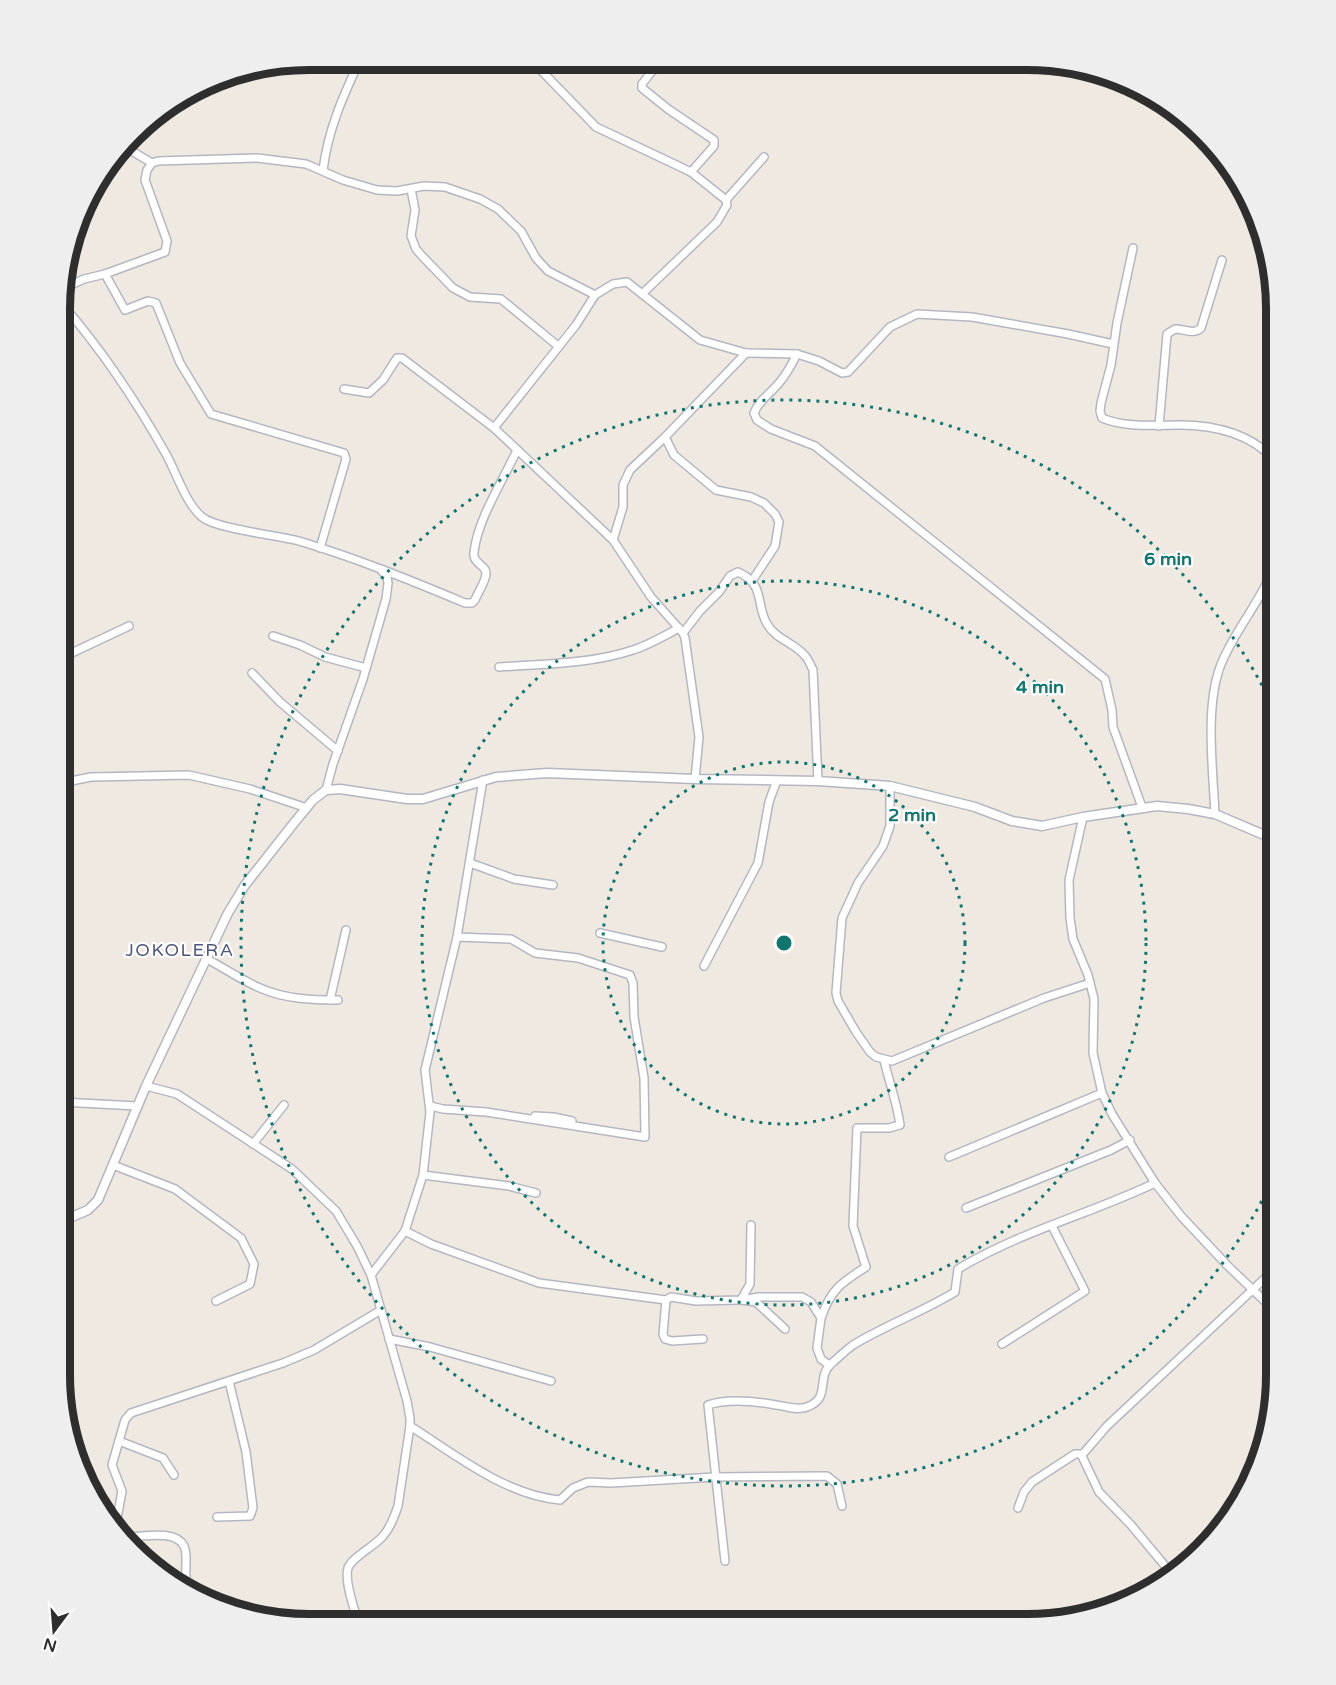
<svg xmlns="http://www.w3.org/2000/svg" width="1336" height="1685" font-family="'Varela Round',sans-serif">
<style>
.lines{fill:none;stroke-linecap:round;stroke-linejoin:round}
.minor-casing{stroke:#b4b7c1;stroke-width:10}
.tertiary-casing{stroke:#b4b7c1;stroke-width:11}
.minor{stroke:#fff;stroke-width:7}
.tertiary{stroke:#fff;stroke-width:8}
.ring{fill:none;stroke:#0f766e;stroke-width:3;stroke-dasharray:3 6}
.labels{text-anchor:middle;stroke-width:4.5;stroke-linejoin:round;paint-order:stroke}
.quarter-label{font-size:18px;letter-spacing:1.5px;fill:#4d5680;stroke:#fff}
.rim{fill:none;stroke:#2e2e2e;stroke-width:8}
.centre{fill:#0f766e;stroke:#fff;stroke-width:3}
.ring-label{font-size:18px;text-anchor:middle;font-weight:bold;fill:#0f766e;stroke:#fff;stroke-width:4.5;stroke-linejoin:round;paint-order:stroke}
</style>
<rect width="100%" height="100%" fill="#efe9e1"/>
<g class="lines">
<g class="minor-casing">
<g id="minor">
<path d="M532,61L596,127L691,172L726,200"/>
<path d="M660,61L642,84V88L668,109L714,140V146L691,172"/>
<path d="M125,147L152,163"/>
<path d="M323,170C328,130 343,96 360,60"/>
<path d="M411,189L415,210L411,236L416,249L423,257L453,288L470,297L501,299L558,346"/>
<path d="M1133,248L1117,323L1111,365L1101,403L1100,411L1102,418C1126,428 1154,425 1180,425C1215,425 1253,434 1276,462"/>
<path d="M105,274L125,310L148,301L156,303L180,363L211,414L344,453L346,459L320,548"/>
<path d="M62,289L84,279L105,274L165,252L167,241L145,180L147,170L152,163L158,161L257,158L306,164L343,180L377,190L397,191L424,186L445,187L480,199L498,209L521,231L536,258L548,271L595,295"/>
<path d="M642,294L717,222L727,205L726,200L764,157"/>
<path d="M62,304C102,350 136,401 166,454C176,472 186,504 202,517C217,529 276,535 299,541C356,558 410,580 465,603H472L475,600C478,592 485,583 486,574C487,565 472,564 474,552C478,518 503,481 517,450"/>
<path d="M797,354C792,364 787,374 779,383C770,394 759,400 754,413L757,420L771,429L815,446L1105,679L1112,710L1113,727L1142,807"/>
<path d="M344,389L369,393L383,380L397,358H402L494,428L613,540L651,597L683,633L685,638L699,737L695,779"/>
<path d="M1159,426L1167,334L1175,329C1184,329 1194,335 1201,328L1222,260"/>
<path d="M494,428L576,325L595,295L613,284L627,282L700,340L746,353L797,354L819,361L842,373L848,372L890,327L917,314L972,317L1068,334L1113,344"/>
<path d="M665,437L674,455L716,490L751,497L764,503L775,514L779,522L775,546L752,581"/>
<path d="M613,540L623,507V485L630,470L665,437L746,353"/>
<path d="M683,633L700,611L719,592L730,576L738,572C766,585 755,603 767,624C776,640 796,643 806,657C809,661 811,666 813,670L818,781"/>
<path d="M273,636L300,645L325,657L366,668"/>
<path d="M61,658L129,626"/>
<path d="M499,667C543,664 591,664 633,650C649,645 664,636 679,628"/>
<path d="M252,673L280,702L338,751"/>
<path d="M61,734L66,718L61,705"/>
<path d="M61,744L69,782"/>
<path d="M61,783L91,777L189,775L250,789L307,808"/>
<path d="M890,786V826L883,846L858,883L842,918L836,993L838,1001L856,1032L870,1052L876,1057L892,1061L1044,998L1090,983"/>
<path d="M326,790L333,764L363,679L386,599L388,583L387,577L381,570"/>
<path d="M1215,814C1213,770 1205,708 1220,667C1232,635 1255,609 1269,578C1273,568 1274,557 1276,546"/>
<path d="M1083,817L1069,880L1070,918L1073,939L1088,975L1094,999L1093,1053L1102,1093L1112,1114L1155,1183L1181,1216L1227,1265L1276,1312"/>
<path d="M470,863L514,879L553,885"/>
<path d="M600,933L662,947"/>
<path d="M207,959C224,968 243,981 260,988C285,999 311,1000 338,1000"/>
<path d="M704,966L758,863L769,802L777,780"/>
<path d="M330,1000L346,930"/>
<path d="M146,1086L177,1094L292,1169L336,1211L357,1246L371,1275"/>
<path d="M61,1102L137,1106"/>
<path d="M430,1106L443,1109L486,1112L645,1137L644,1078L634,1017L633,983L630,975L578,958L535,953L511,939L457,937"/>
<path d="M535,1116L553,1117L572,1121"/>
<path d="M253,1144L284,1105"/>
<path d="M949,1157L1102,1093"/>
<path d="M113,1165L175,1189L241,1238L254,1264L250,1284L216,1301"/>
<path d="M423,1175L509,1186L536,1193"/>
<path d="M966,1208L1111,1150L1130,1140"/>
<path d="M405,1231L431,1244L539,1283L666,1300L663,1334L665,1339L672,1341L703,1339"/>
<path d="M666,1300L671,1297L696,1301L741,1300L750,1284L751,1225"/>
<path d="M821,1318C831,1289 841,1283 866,1267L853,1226L857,1128H889L900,1125C897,1102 889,1082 884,1060"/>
<path d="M785,1329L756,1302L741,1300L759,1297H802L811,1302L821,1318L817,1348L821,1359L829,1365"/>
<path d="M389,1339L430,1347L551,1381"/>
<path d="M1002,1344L1085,1291L1052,1226"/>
<path d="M410,1426C456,1455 505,1495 560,1500L573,1488L588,1482L611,1483L715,1477L827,1476L837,1484L842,1506"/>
<path d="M119,1441L163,1458L174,1475"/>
<path d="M1082,1455L1107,1426L1276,1268"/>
<path d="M1018,1508L1024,1492L1032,1482L1075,1454H1081L1099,1492L1131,1525L1171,1573"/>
<path d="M217,1517L250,1516L253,1508L246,1452L229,1381"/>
<path d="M116,1524L122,1491L112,1465L125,1420L131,1413L283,1363L314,1350L381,1310"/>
<path d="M128,1537C143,1537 175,1529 184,1546C188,1554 185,1567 186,1576"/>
<path d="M725,1561L708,1405C729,1398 754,1401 776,1405C787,1406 796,1411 807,1407C832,1398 815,1377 832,1363C839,1357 846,1350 853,1345C886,1325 922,1312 955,1292L958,1269C1019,1232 1090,1214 1155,1183"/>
<path d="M359,1624C355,1611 344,1582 348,1568C352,1557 375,1546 383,1536C391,1527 394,1517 398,1506L410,1426V1418L407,1401L371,1275L405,1231L423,1175L430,1112L425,1070L457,937L483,780"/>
</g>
</g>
<g class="tertiary-casing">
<path id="tertiary" d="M60,1222L88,1210L98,1200L146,1086L228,913L245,885L294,823L313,800L326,790L340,789L407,799H423L496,777L547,773L695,779L818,781L890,786L975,807L1012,821L1042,826L1083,817L1157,806L1188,809L1215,814L1276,840"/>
</g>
<use href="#minor" class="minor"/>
<use href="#tertiary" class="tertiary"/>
</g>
<g class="ring">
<circle cx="784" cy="943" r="181"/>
<circle cx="784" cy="943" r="362"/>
<path d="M1274 1177A543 543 0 1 1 1274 709"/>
</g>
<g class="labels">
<g class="quarter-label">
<text x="180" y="956">JOKOLERA</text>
</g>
</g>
<path d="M0 0H1336V1685H0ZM309 70H1027A239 239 0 0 1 1266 309V1375A239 239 0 0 1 1027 1614H309A239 239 0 0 1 70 1375V309A239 239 0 0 1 309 70Z" fill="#eee" fill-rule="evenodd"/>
<path class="rim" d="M309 70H1027A239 239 0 0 1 1266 309V1375A239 239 0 0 1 1027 1614H309A239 239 0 0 1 70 1375V309A239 239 0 0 1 309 70Z"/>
<circle cx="784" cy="943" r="9" class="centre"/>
<g class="ring-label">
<text x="1168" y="565">6 min</text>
<text x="1040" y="693">4 min</text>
<text x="912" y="821">2 min</text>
</g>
<g transform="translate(54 1631) rotate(196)" stroke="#ffffff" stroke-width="4.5" paint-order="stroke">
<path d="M0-4.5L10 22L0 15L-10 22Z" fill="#2e2e2e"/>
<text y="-9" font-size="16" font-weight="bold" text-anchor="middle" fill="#2e2e2e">N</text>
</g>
</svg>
